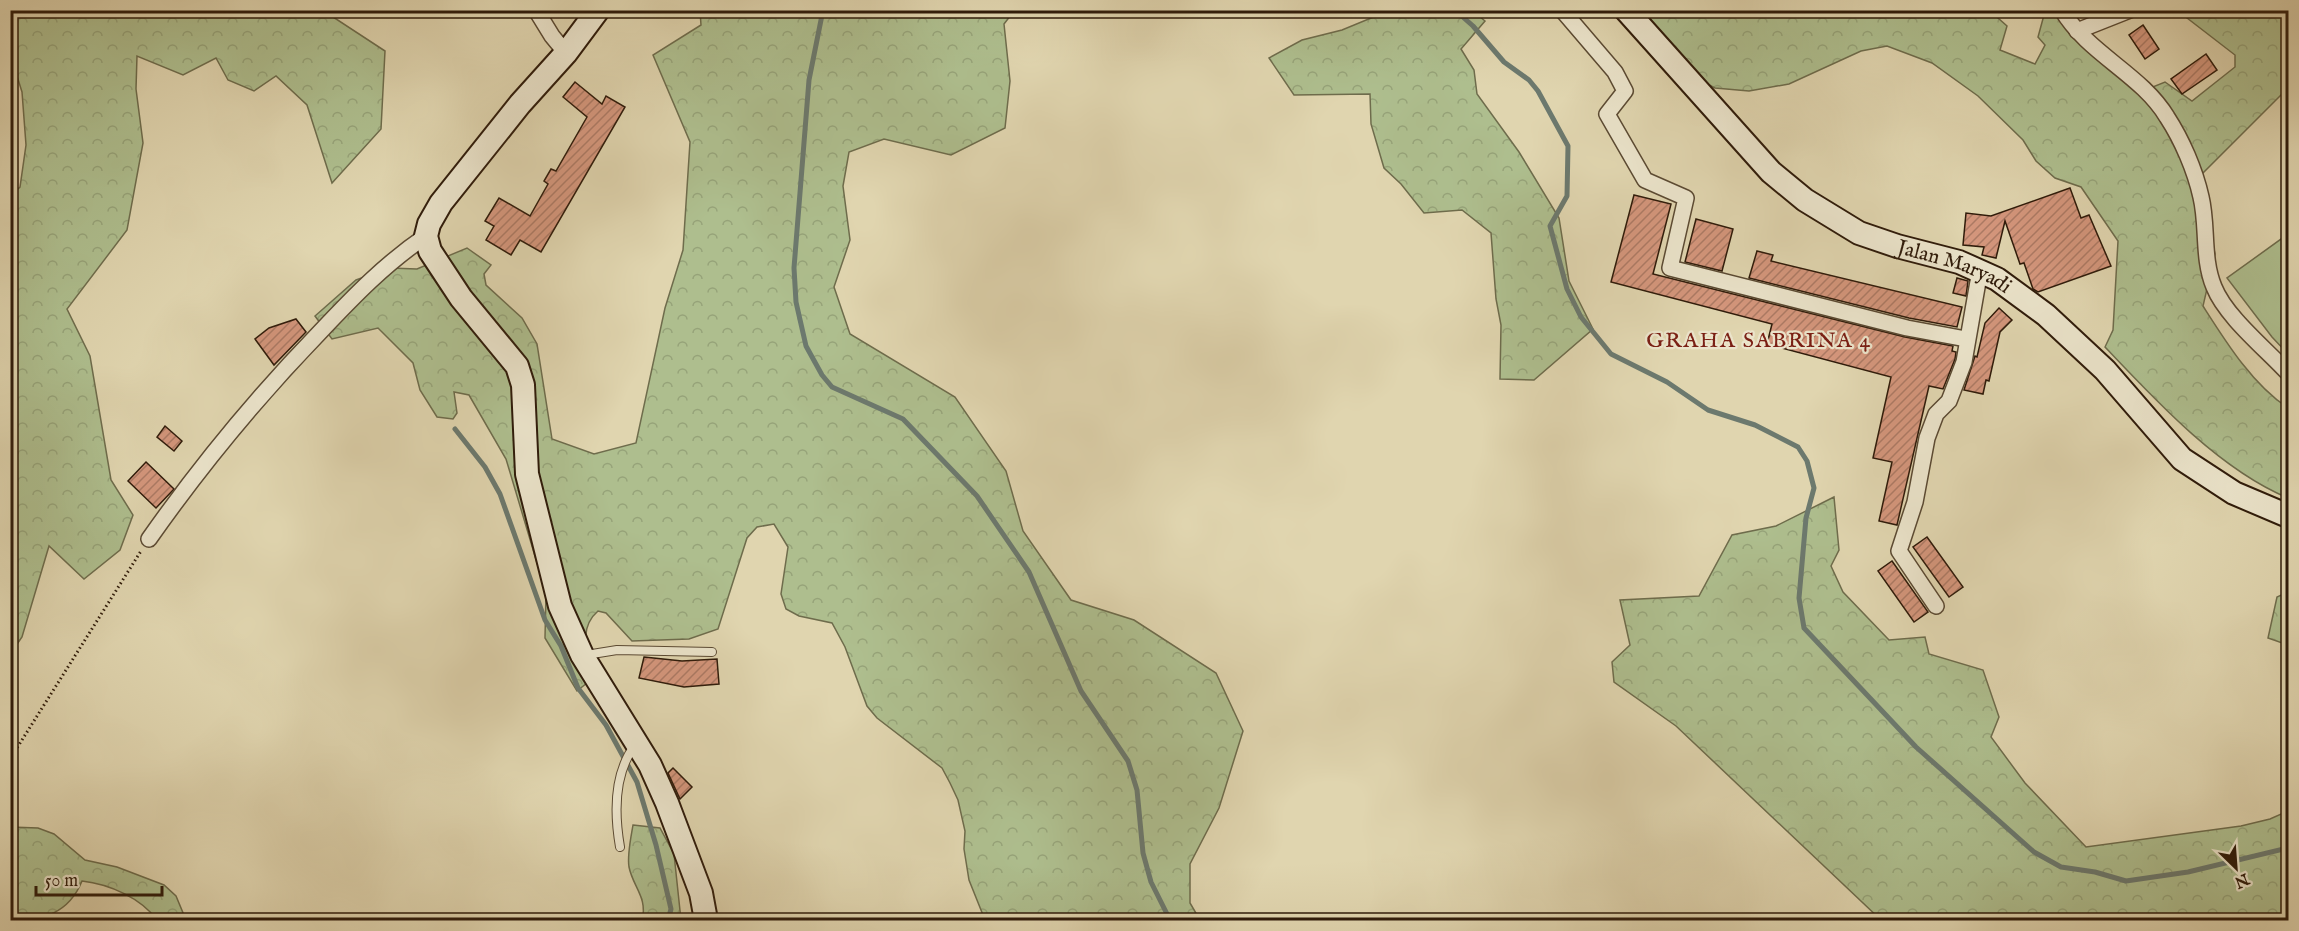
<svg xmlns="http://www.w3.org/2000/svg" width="2299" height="931" font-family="'IM FELL English',serif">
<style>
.green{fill:#aebe8e;stroke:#6e6c4c;stroke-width:1.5}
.forest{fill:url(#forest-crowns);stroke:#6e6c4c;stroke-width:1.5}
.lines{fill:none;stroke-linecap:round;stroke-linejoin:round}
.stream{stroke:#6c796e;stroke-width:5}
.building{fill:url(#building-hatch);stroke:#2f1b0a;stroke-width:1.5}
.lane-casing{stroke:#5b4a33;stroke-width:10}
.street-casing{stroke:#5b4a33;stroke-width:18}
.secondary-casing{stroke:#2f1b0a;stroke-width:26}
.path{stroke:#2f1b0a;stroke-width:3;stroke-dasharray:1.5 3;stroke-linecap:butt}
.lane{stroke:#ebe4cb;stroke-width:8}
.street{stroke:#ebe4cb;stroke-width:15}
.secondary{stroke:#ebe4cb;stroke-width:22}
.labels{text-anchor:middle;stroke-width:4.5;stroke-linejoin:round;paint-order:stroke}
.street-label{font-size:21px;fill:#2f1b0a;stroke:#ebe4cb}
.neighbourhood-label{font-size:22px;letter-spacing:1.5px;fill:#7a1f14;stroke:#ebe4cb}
</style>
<defs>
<pattern id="forest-crowns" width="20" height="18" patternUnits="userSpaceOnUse" patternTransform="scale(1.5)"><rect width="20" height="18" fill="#aebe8e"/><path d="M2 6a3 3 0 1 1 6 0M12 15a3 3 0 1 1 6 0" fill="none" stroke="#96a379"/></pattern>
<pattern id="building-hatch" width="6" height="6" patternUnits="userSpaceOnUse" patternTransform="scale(1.5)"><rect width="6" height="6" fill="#d4967c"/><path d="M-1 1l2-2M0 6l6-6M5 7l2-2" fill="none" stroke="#ac7a64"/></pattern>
</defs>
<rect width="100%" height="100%" fill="#e0d5af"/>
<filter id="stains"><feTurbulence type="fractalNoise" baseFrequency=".00333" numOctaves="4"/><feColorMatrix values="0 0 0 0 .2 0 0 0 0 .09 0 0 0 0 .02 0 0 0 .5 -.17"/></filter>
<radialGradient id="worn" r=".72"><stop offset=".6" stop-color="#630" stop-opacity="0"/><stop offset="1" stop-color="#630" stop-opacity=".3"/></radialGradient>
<path class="green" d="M2288,234V354L2272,337L2227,278Z"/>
<g class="forest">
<path d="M11,10L324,11L385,51L381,129L332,183L307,105L276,76L254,91L228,80L216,58L183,75L137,56L136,89L143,143L127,230L67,309L90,356L111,480L133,515L120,550L84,579L49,546L22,637L11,653L10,196L20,187L26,145L22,92L11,57Z"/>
<path d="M700,11H1014L1004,24L1010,81L1005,128L951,155L884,139L849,152L843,186L850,240L834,287L850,334L955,397L1006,471L1023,531L1071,600L1134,620L1216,673L1243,731L1219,808L1190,864V903L1200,920H985L969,880L964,849L965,831L958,800L950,783L942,768L877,718L867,706L845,647L832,623L799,616L786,609L781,594L788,547L774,524L757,527L747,538L718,629L689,639L632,641L606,613L598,611C577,629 588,655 592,679L577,691L545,638L546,593L506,459L469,395L454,392L457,413L453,419L437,417L420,390L413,363L378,328L332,339L315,316L356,280L390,268L417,269L467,248L491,265L484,274L486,285L522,318L537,344L552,439L594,454L636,443L665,308L683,250L690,142L653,55L701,25Z"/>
<path d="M1388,11H1473L1485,21L1461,49L1474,70L1477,94L1519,152L1559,218L1569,281L1593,329L1534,380L1500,379L1501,325L1496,299L1491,233L1462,210L1424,213L1401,184L1384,168L1371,124L1370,94L1294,95L1269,58L1302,40L1342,30Z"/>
<path d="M1638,11H1990L2007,26L2000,50L2035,64L2045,45L2038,37L2044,15L2058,14L2143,91L2165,82L2192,101L2235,67V55L2178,11H2288V88L2199,177L2215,254L2203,306C2226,342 2252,384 2288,408V498C2220,470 2156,401 2105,347L2113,330L2118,241L2081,187L2055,178L2036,161L2023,140L1978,96L1932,63L1887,46L1861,51L1789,84L1749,91L1715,88L1688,74Z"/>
<path d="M1834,497L1839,550L1831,566L1843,592L1889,640L1925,637L1929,654L1983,670L1999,717L1991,737L2025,783L2086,847L2241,826L2270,819L2288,811V920H1881L1676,726L1614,682L1612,662L1630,645L1620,600L1699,596L1732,535L1776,526Z"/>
<path d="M2288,592V645L2268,638L2277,597Z"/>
<path d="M633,825L660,828L674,854L681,920H642C648,898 633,887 629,867C627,855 631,837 633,825Z"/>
<path d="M10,827L38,828L54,834L85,860L117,867L164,885L176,896L186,920H157C141,898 109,884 82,881C69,913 43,921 11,920Z"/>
</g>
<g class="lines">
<g class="stream">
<path d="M823,10L809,80L794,268L796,302L806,346L822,375L832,387L903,419L977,496L1029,572L1081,691L1128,761L1137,790L1143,853L1151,882L1170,920"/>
<path d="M1455,10L1473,26L1504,62L1529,80L1538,91L1568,146L1567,196L1550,226L1567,289L1581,317L1611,354L1667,382L1708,410L1755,425L1798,447L1807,461L1814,488L1806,518L1799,598L1804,628L1916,747L2034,852L2061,867L2095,872L2126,881L2188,872L2288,848"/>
<path d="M455,429L485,467L500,494L545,620L561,646L578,688L606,725L637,782L656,845L671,909L668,920"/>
</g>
</g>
<g class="building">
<path d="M2143,25L2159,49L2145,59L2129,35Z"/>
<path d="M2206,54L2217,70L2182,94L2171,79Z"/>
<path d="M575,82L602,104L606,96L625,107L541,252L520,240L511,255L486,240L494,226L485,221L499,198L530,216L548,184L544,181L551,169L556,171L587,117L563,97Z"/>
<path d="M2070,188L2081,218L2089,215L2111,266L2038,292L2033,289L2024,263L2020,264L2005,221L1996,258L1982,255L1984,247L1963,245L1966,213L1991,216Z"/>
<path d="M1634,195L1671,204L1653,274L1905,337L1953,346L1952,351L1956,352L1955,359L1943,389L1929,386L1897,525L1879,521L1892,462L1873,458L1891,377L1767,344L1772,324L1611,282Z"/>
<path d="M1696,219L1733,229L1722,271L1685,262Z"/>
<path d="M1757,251L1773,255L1771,261L1962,307L1957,327L1909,318L1749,278Z"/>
<path d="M1957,278L1968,281L1966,296L1953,293Z"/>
<path d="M1999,308L2012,320L2000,332L1989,381L1986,380L1983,394L1964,390L1975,356L1977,357L1985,323Z"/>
<path d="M296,319L306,332L274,365L255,339L269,328Z"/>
<path d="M165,426L182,441L174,451L157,437Z"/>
<path d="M146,462L174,489L156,508L128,481Z"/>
<path d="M1927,537L1963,587L1949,597L1913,547Z"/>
<path d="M1892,561L1928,612L1914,622L1878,571Z"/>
<path d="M644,657L682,661L717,659L719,684L684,687L639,678Z"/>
<path d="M673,768L692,787L680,799L668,773Z"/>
</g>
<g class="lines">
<g class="lane-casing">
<g id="lane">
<path d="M586,655L617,650L712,652"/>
<path d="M620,847C614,812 614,773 635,745"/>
</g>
</g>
<g class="street-casing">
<g id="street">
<path d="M536,10L552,36L566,53"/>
<path d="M1562,10L1615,72L1625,91L1607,114L1645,180L1686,198L1670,268L1907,328L1966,339"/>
<path d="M2062,10C2088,54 2141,74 2167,117C2182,140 2195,170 2201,197C2208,226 2202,258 2214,287C2226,317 2266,349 2288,373"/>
<path d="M2077,31L2130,10"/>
<path d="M149,539C201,465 258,396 321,331C354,296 386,263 426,236"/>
<path d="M1936,606L1899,551L1915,502L1927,438L1936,414L1949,401L1964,362L1980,270"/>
</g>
</g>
<g class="secondary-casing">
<g id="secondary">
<path d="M598,10L566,53L520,104L441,203L429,224L426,236L430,251L461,298L517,366L523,385L527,474L560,606L582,655L650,765L667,803L701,893L706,920"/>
<path id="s1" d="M1626,10L1771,172L1805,200L1859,233L1897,246L1959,262L1997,279L2046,315L2105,370L2182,459L2234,493L2288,516"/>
</g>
</g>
<path class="path" d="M10,759L141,551"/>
<use href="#lane" class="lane"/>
<use href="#street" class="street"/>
<use href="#secondary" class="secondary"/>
</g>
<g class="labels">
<g class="street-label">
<text dy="7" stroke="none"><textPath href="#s1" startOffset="426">Jalan Maryadi</textPath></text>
</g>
<g class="neighbourhood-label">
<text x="1759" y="347">GRAHA SABRINA 4</text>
</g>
</g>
<rect width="2299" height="931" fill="none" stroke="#e0d5af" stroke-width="36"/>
<rect x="12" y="12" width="2275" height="907" fill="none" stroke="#2f1b0a" stroke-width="3"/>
<rect x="18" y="18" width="2263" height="895" fill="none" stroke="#2f1b0a" stroke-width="1.5"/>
<g transform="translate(2236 868) rotate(155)" stroke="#ebe4cb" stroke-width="4.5" paint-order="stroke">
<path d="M0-4.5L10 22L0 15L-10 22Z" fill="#2f1b0a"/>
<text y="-9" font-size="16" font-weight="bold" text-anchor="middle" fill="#2f1b0a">N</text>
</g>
<path d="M36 886v9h126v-9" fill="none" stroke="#2f1b0a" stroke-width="3"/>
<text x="45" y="886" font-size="18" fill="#2f1b0a" stroke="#ebe4cb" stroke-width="4.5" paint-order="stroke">50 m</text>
<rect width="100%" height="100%" filter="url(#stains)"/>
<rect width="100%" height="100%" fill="url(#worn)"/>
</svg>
